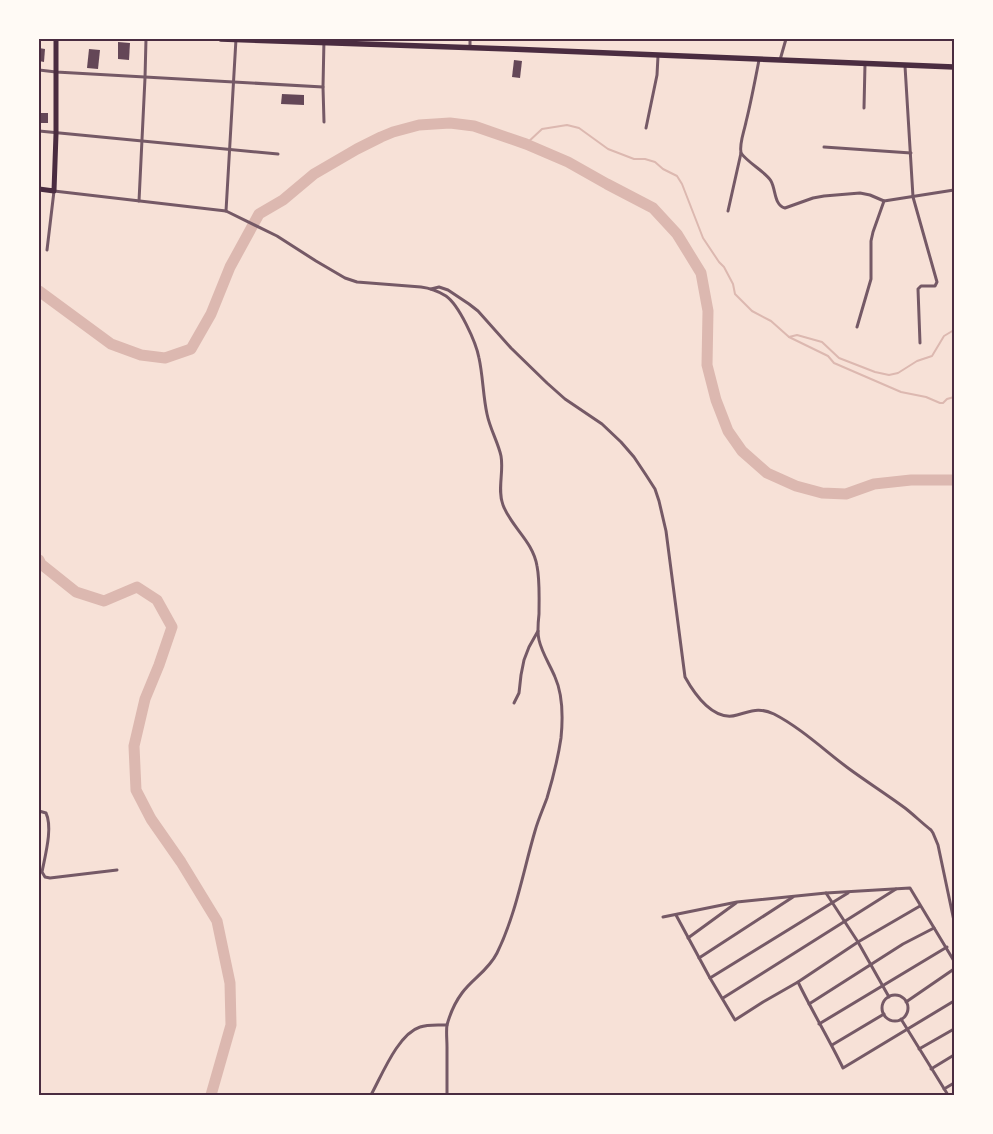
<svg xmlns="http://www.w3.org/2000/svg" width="993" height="1134" font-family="'Roboto Serif',serif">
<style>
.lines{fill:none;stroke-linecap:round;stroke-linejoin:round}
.stream{stroke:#dcb8b0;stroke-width:2}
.river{stroke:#dcb8b0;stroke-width:11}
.building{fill:#644757}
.minor{stroke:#755966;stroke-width:3}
.secondary{stroke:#4a2c40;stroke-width:5}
.trunk{stroke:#4a2c40;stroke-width:5.5}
.neatline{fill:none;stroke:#4a2c40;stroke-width:2}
</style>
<rect width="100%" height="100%" fill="#f7e1d7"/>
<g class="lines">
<g class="stream">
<path d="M526,144L542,129L567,125L579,128L608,149L634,159H645L655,162L663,169L677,176L682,184L703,238L719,262L724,267L733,284L735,294L752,311L771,321L789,337L828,356L834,363L901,392L926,397L940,403H943L947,399L954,397"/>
<path d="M789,337L797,335L822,342L839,358L875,372L889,375L898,373L917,361L932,356L944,336L954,330"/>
</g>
<g class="river">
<path d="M39,291L111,344L141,355L165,358L191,349L211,314L230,267L259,214L283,200L314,174L357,149L381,137L393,132L419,125L450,123L474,126L526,144L568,162L607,184L653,208L677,234L701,273L708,311L707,365L716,400L728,431L742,451L767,473L796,486L822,493L846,494L874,484L911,480H954"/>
<path d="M39,560L41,564L76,592L104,601L137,587L157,600L172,627L159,665L145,699L134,746L136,790L151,819L181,862L217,921L230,983L231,1025L211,1095"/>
</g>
</g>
<g class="building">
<path d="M118,42L130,43L129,60L118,59Z"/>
<path d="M39,48L45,49L44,62L39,61Z"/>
<path d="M89,49L100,50L98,69L87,68Z"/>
<path d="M514,60L522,61L520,78L512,77Z"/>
<path d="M282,94L304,95V105L281,104Z"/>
<rect x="39" y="113" width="9" height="10"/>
</g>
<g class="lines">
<g class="minor">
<path d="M324,39L323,87L324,122"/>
<path d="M470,47V39"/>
<path d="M780,60L786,39"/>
<path d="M905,66L913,197L937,282L935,286H921L918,289L920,343"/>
<path d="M39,70L56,72L323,87"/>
<path d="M864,108L865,64"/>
<path d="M646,128L657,75L658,56"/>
<path d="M39,131L278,154"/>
<path d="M824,147L911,153"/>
<path d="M741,153C748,163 767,173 771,181C776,190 774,205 785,208L813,198L824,196L860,193L870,195L884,201"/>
<path d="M139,201L145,78L146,39"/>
<path d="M226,211L236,39"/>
<path d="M728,211L741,153C739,144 744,132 746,122C751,102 755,81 759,60"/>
<path d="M47,250L54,191L226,211L277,236L316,261L345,278L357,282L421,287C430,288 438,291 446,296C459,305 476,342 479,358C483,376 483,396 487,414C490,429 498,442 501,456C504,472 497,490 503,505C511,527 533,541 537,566C540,581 539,598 539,614C538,623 537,632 539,640C542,653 550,665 555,677C563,695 563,718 561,738C558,758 553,778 547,798C543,809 538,820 535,831C523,872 516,914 497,953C488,971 473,978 462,993C456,1001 450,1014 447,1025C446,1031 447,1040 447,1047C447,1063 447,1079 447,1095"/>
<path d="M431,289L439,287L448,290L469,304L478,311L511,348L547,383L565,399L602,424L621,442L634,457L646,475L655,489L659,501L666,531L685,677C695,695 714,722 737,715C752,711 759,707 774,714C801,728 824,750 848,768C867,782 886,794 905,808C914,815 922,823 931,830L933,833L938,845L954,921"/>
<path d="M857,327L871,279V241L873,232L884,201L954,190"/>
<path d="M514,703L519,693L521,675L524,660L529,647L538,631"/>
<path d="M39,811L46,813C53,828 45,856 42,872L45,877L50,878L117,870"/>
<path d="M826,893L858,942L889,997"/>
<path d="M676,915L710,978L735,1020L763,1002L798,982L858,942L920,906"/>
<path d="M663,917L737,902L826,893L910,888L954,961"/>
<path d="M688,938L736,903"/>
<path d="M699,958L793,897"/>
<path d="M710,978L848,893"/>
<path d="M798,982C812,1011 829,1039 843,1068L954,1001"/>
<circle cx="895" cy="1008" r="13"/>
<path d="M723,998L896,889"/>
<path d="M906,1002L954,969"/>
<path d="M809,1004L903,944L934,928"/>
<path d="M901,1019L948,1095"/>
<path d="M819,1024L947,947"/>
<path d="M832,1045L884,1014"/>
<path d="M919,1049L954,1029"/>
<path d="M931,1069L954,1055"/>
<path d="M944,1089L954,1083"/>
<path d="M371,1095C382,1075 398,1034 420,1027C428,1024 438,1025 447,1025"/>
</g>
<path class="secondary" d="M39,189L54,191L56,134V39"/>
<path class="trunk" d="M221,39L510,49L954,67"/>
</g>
<rect width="993" height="1134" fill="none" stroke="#fffaf5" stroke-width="80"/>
<rect x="40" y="40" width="913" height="1054" class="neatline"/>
</svg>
